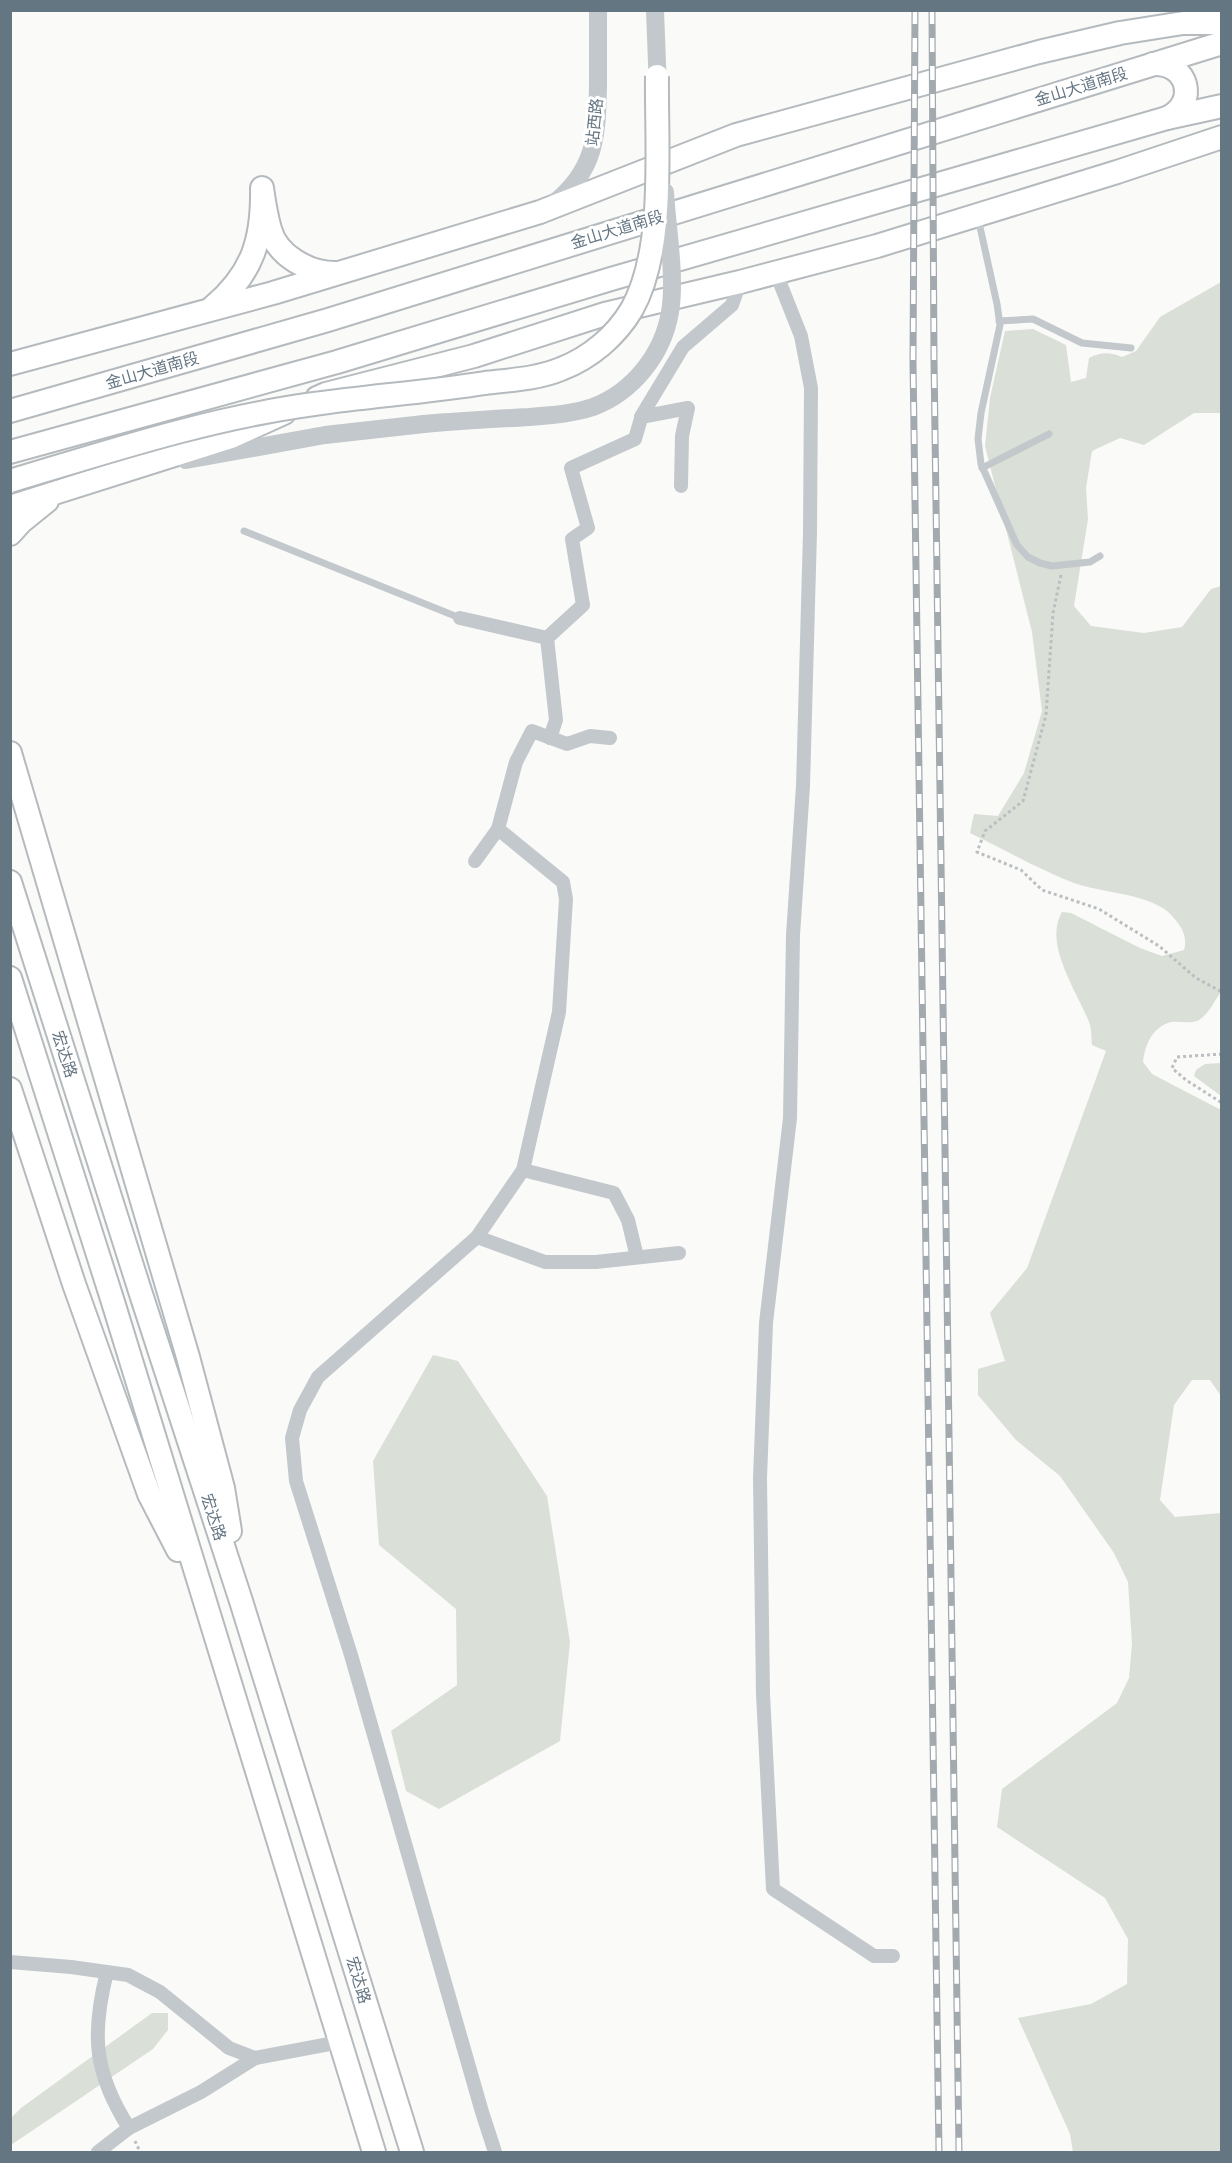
<svg xmlns="http://www.w3.org/2000/svg" width="1232" height="2163" font-family="'Public Sans','Noto Sans SC',sans-serif">
<style>
.green{fill:#dadfd7}
.lines{fill:none;stroke-linecap:round;stroke-linejoin:round}
.primary-casing{stroke:#b5babe;stroke-width:26}
.path{stroke:#bbbfc2;stroke-width:3;stroke-dasharray:3 3;stroke-linecap:butt}
.service{stroke:#c3c8cc;stroke-width:7}
.minor{stroke:#c3c8cc;stroke-width:14}
.tertiary{stroke:#c3c8cc;stroke-width:18}
.primary{stroke:#fff;stroke-width:22}
.rail-casing{stroke:#a2aab0;stroke-width:7}
.rail{stroke:#fff;stroke-width:4.5;stroke-dasharray:14;stroke-linecap:butt}
.primary-bridge-casing{stroke:#b5babe;stroke-width:26;stroke-linecap:butt}
.tertiary-bridge{stroke:#c3c8cc;stroke-width:18}
.primary-bridge{stroke:#fff;stroke-width:22}
.labels{text-anchor:middle;stroke-width:6;stroke-linejoin:round;paint-order:stroke}
.street-label{font-size:16px;fill:#657683;stroke:#fff}
</style>
<rect width="100%" height="100%" fill="#fafaf8"/>
<g class="green">
<path d="M1221,282V413H1194L1144,445L1120,438L1092,451L1086,488L1088,519L1074,606L1091,626L1144,633L1182,627L1211,589L1221,586V992C1214,1001 1208,1016 1197,1021C1188,1024 1176,1020 1168,1023C1151,1029 1145,1046 1143,1062L1152,1074L1221,1110V1396L1210,1380H1192L1174,1405L1160,1500L1175,1517L1221,1513V2152H1073L1070,2134L1018,2018L1091,2004L1127,1984L1128,1939L1105,1898L997,1827L1002,1789L1117,1703L1129,1678L1132,1644L1128,1582L1114,1553L1060,1476L1016,1440L978,1395V1369L1005,1361L990,1313L1027,1268L1106,1051L1092,1045C1091,1038 1092,1029 1089,1022C1077,991 1043,944 1062,912L1071,913L1140,948L1162,956L1184,950C1189,935 1178,921 1167,911C1143,893 1102,893 1074,883C1038,869 1005,850 970,833L974,814L998,816L1024,773L1042,711L1032,632L985,446L990,398L1005,331L1033,329L1066,345L1071,382L1086,378L1089,358C1101,352 1109,352 1122,357L1136,351L1160,317Z"/>
<path d="M1221,1063H1222L1221,1096L1194,1076L1196,1070L1205,1064Z"/>
<path d="M433,1355L458,1361L547,1496L570,1642L560,1741L439,1809L406,1791L391,1731L457,1685L456,1609L379,1545L373,1461Z"/>
<path d="M152,2013H168V2030L153,2049L11,2145V2118L21,2108Z"/>
</g>
<g class="lines">
<g class="primary-casing">
<g id="primary">
<path d="M1153,64C1188,62 1199,103 1167,118"/>
<path d="M213,307C253,273 263,239 262,188C264,202 266,216 270,229C277,256 309,273 335,273"/>
<path d="M10,364L273,293L540,212L736,135L1039,52L1120,33L1183,23H1222"/>
<path d="M317,398L326,394L474,356L605,314L740,282L877,246L1117,172L1222,137"/>
<path d="M10,411L328,320L1222,43"/>
<path d="M10,452L337,362L611,279L1167,118L1222,106"/>
<path d="M10,507L231,437L284,413"/>
<path d="M10,534L21,522L47,501"/>
<path d="M10,753L188,1357L223,1488L230,1531"/>
<path d="M10,882L140,1291L241,1601L412,2152"/>
<path d="M10,978L113,1302L374,2152"/>
<path d="M10,1089L74,1284L149,1494L178,1550"/>
</g>
</g>
<g class="path">
<path d="M1061,575L1053,613L1046,715L1023,801L985,831L977,852L1021,870L1042,890L1099,909L1159,946L1196,978L1222,992"/>
<path d="M1222,1054L1177,1057L1172,1068L1186,1080L1222,1103"/>
<path d="M135,2141L140,2152"/>
</g>
<g class="service">
<path d="M978,218L997,304L1000,325L981,413L978,439L981,464L1017,545L1028,557L1040,563L1052,566L1090,562L1100,556"/>
<path d="M999,321L1033,319L1082,343L1131,348"/>
<path d="M982,468L1049,434"/>
<path d="M244,531L460,618"/>
</g>
<g class="minor">
<path d="M776,273L801,336L811,388L810,532L803,786L793,935L790,1118L766,1323L760,1478L763,1694L773,1889L874,1956H893"/>
<path d="M641,417L688,408L682,436L681,486"/>
<path d="M460,618L547,638L583,605L572,539L588,528L571,468L635,439L642,415L683,347L732,305L740,282"/>
<path d="M547,638L556,720L550,738"/>
<path d="M475,861L498,829"/>
<path d="M523,1170L614,1193L628,1220L637,1257"/>
<path d="M477,1237L545,1262H596L679,1253"/>
<path d="M10,1962L71,1967L128,1975L160,1992L229,2048L255,2058L340,2042"/>
<path d="M107,1972C91,2035 94,2073 129,2128"/>
<path d="M98,2152L129,2128L201,2092L255,2058"/>
<path d="M495,2152L482,2112L351,1655L296,1481L292,1438L300,1410L318,1377L477,1237L523,1170L559,1012L566,899L563,882L498,829L516,762L532,731L567,744L590,736L610,738"/>
</g>
<g class="tertiary">
<path d="M553,204C596,170 597,136 598,85C598,60 598,35 598,10"/>
<path d="M186,460L325,435L424,424"/>
</g>
<use href="#primary" class="primary"/>
<g class="rail-casing">
<g id="rail">
<path d="M915,10L913,362L939,2152"/>
<path d="M932,10L934,360L959,2152"/>
</g>
</g>
<use href="#rail" class="rail"/>
<g class="primary-bridge-casing">
<path id="primary-bridge" d="M10,481C110,451 210,418 314,404C371,396 428,392 485,383C510,380 537,379 561,369C590,358 616,336 632,309C666,248 656,145 657,76"/>
</g>
<g class="tertiary-bridge">
<path d="M655,10L658,90"/>
<path d="M424,424C459,421 494,419 529,417C551,415 572,414 593,407C633,392 663,354 670,312C676,277 667,228 665,192"/>
</g>
<use href="#primary-bridge" class="primary-bridge"/>
</g>
<g class="labels">
<g class="street-label">
<text transform="translate(1081 86) rotate(-17)" y="6">金山大道南段</text>
<text transform="translate(594 122) rotate(-84)" y="6">站西路</text>
<text transform="translate(617 229) rotate(-17)" y="6">金山大道南段</text>
<text transform="translate(152 370) rotate(-16)" y="6">金山大道南段</text>
<text transform="translate(65 1054) rotate(72)" y="6">宏达路</text>
<text transform="translate(214 1517) rotate(72)" y="6">宏达路</text>
<text transform="translate(359 1980) rotate(73)" y="6">宏达路</text>
</g>
</g>
<rect width="1232" height="2163" fill="none" stroke="#657683" stroke-width="24"/>
</svg>
